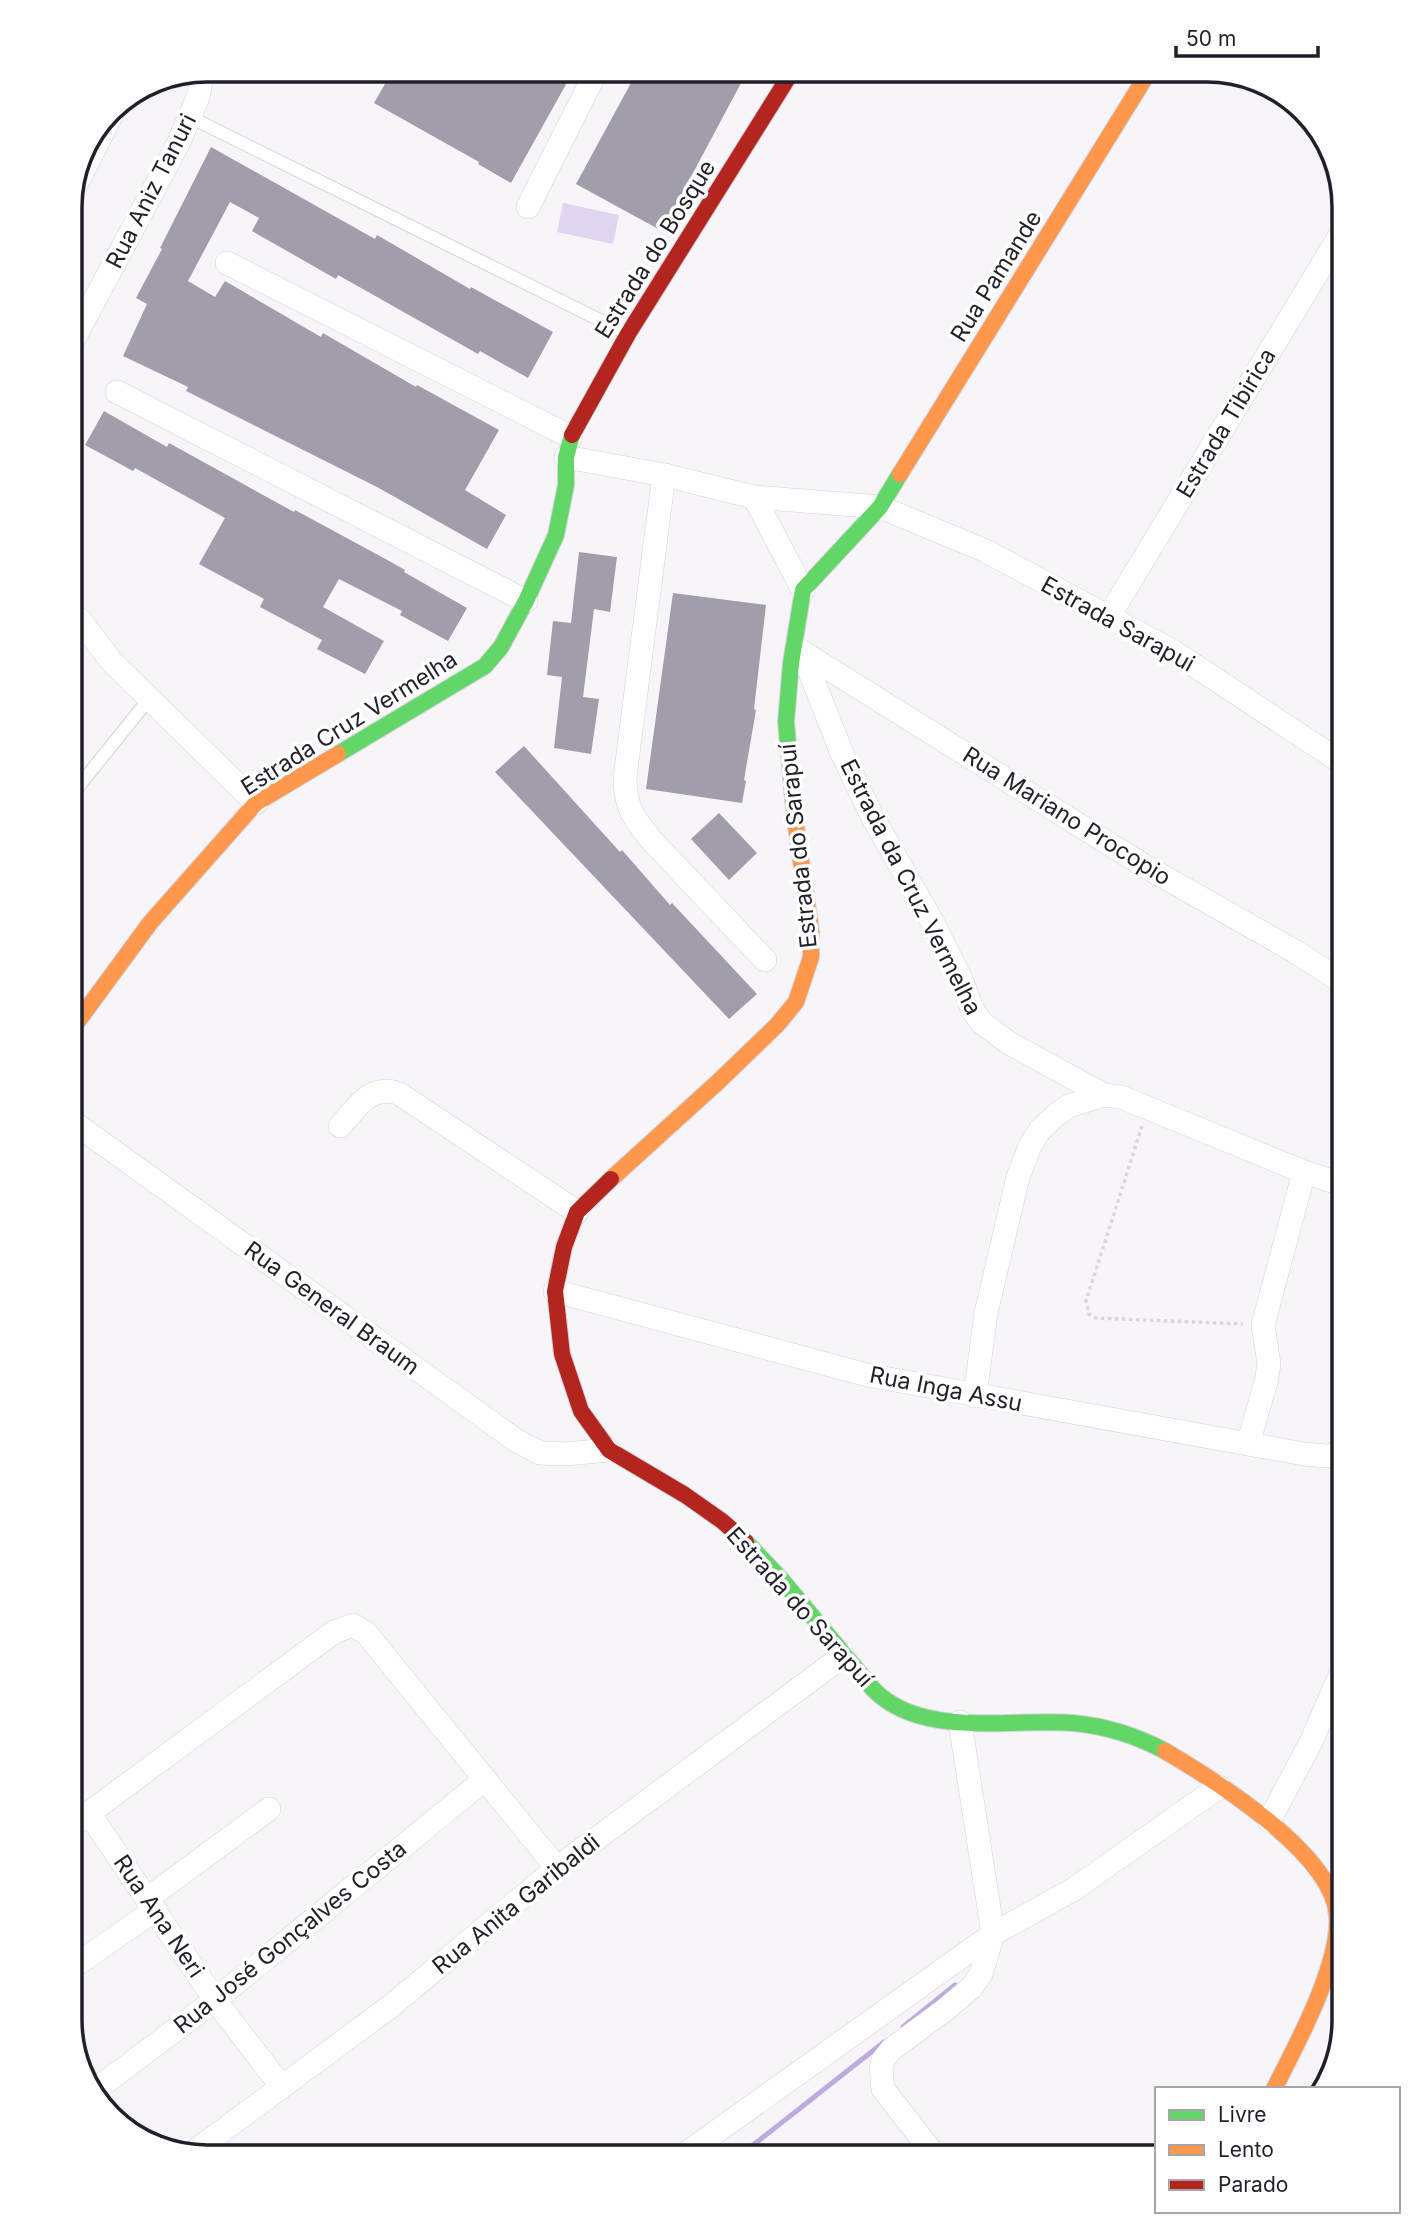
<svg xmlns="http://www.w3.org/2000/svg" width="1414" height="2227" font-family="Inter,sans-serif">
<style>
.green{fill:#dfd5f1}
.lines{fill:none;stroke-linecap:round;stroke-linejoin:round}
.stream{stroke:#beaadf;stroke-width:5}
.building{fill:#a29cab}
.lane-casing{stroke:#d4d1d9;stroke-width:14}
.street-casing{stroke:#d4d1d9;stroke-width:24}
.fast-casing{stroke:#d4d1d9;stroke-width:18}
.slow-casing{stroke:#d4d1d9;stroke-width:18}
.jam-casing{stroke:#d4d1d9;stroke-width:18}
.path{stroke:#d7d6d8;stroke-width:3.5;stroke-dasharray:3.5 3.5;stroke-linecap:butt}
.lane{stroke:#fefefe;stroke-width:12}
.street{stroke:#fefefe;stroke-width:23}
.fast{stroke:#63d668;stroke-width:16}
.slow{stroke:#ff974d;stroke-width:16}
.jam{stroke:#b3261e;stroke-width:16}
.labels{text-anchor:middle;stroke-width:7;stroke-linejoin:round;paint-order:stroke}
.street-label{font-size:23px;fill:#231f2a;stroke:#fff}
.rim{fill:none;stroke:#231f2a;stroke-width:3.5}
</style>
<rect width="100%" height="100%" fill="#f7f5fa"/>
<path class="green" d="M563,203L619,215L613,244L557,232Z"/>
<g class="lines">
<g class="stream">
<path d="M903,2027L955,1985"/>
<path d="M738,2157L884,2042"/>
</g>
</g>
<g class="building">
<path d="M393,70H574L511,183L478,164L479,162L374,103Z"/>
<path d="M638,70H705L714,75L717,70H748L662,231L576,184Z"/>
<path d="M211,147L375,239L377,235L470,289L471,287L553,332L528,378L480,351L478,354L338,275L336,279L252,231L259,218L230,202L188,281L215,297L225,281L321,337L323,333L416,387L417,385L499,430L465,490L506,515L487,549L377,487L186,391L188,387L123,356L147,304L136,298L162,249L160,248Z"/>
<path d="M104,411L167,447L169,443L294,512L295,510L391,562L405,570L404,572L467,608L448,641L400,615L402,611L339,579L323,607L384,641L365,674L317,649L322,640L260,607L264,599L199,564L225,518L135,468L133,471L85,445Z"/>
<path d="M579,552L617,557L610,612L594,609L583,697L599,699L591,754L554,748L562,677L547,675L553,621L571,623Z"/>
<path d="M673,593L766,605L754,709L756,710L744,780L746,781L742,803L646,789Z"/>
<path d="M524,746L620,852L622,850L670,905L672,903L757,994L729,1019L495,772Z"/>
<path d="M719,813L757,853L729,880L691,839Z"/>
</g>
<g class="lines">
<g class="lane-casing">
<g id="lane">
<path d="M190,117L628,334"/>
<path d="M70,797L149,699"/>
</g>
</g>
<g class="street-casing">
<g id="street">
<path d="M350,71L351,70"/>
<path d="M72,193L116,106"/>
<path d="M528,207L597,70"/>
<path d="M227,263L571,437"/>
<path d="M70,346L178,144L198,97L203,71"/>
<path d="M117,392L526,601"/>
<path d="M566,457L664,475L754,497L880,507L986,551L1174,652L1344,764"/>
<path d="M664,475L625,777C625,808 634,819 653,842L765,960"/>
<path d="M754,497L803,590"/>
<path d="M70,613L80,620L112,662L256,803"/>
<path d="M1109,616L1344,229"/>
<path d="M799,650L1143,865L1296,952L1344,983"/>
<path d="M802,652L841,751L872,816L933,923L962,981L972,1009L982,1023L1009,1043L1104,1095L1121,1097L1304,1172L1344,1185"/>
<path d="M70,1120L517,1441L540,1453L565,1454L609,1450"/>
<path d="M340,1126C358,1107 368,1085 398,1093L577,1212"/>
<path d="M555,1291L867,1375L1304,1454L1327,1456L1344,1453"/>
<path d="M975,1396L986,1313L1018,1177L1030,1146L1040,1130L1056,1115L1069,1106L1104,1095"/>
<path d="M1248,1444L1266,1382L1269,1364L1263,1325L1304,1172"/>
<path d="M89,1813L215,2000L281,2086"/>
<path d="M1269,1821L1311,1742L1344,1666"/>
<path d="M70,1827L334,1632L353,1625L366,1633L557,1868"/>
<path d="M147,1899L269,1809"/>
<path d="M70,1969L155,1910"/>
<path d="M94,2091L215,2000L484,1780"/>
<path d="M191,2154L391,2006L557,1868L843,1656"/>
<path d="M681,2157L993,1934L1074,1889L1219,1787"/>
<path d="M936,2157L883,2089L881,2069L883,2060L892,2049L945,2010L972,1987L981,1974L993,1934L960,1722"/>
</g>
</g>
<g class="fast-casing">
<g id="fast">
<path d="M338,754L485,666L501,647L526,601L556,535L566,485V457L572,435"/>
<path d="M795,819L786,722L791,663L803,590L880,507L900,474"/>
<path d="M746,1542L781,1579L873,1689C921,1739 1011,1718 1073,1723C1105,1726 1137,1736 1165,1751"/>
</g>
</g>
<g class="slow-casing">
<g id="slow">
<path d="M900,474L1150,70"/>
<path d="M70,1032L150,923L256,803L338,754"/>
<path d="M611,1179L719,1081L777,1025L796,1002L811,957V931L795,819"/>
<path d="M1165,1751C1216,1781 1332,1853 1337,1915C1341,1963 1296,2046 1274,2089"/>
</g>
</g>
<g class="jam-casing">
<g id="jam">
<path d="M572,435L628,334L793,70"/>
<path d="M611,1179L577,1212L564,1247L555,1291L562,1354L581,1411L609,1450L685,1495L722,1521L746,1542"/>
</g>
</g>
<path class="path" d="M1142,1126L1086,1301L1089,1314L1096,1318L1243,1324"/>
<use href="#lane" class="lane"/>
<use href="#street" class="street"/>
<use href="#fast" class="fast"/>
<use href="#slow" class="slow"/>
<use href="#jam" class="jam"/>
</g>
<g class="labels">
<g class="street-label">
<text transform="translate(151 191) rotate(-63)" y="8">Rua Aniz Tanuri</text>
<text transform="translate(655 249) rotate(-58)" y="8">Estrada do Bosque</text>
<text transform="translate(996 276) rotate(-58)" y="8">Rua Pamande</text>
<text transform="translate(1226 423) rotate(-59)" y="8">Estrada Tibirica</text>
<text transform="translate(1118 624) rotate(29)" y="8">Estrada Sarapui</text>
<text transform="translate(349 723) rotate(-32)" y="8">Estrada Cruz Vermelha</text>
<text transform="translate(1067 816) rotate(32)" y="8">Rua Mariano Procopio</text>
<text transform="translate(798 846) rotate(-96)" y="8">Estrada do Sarapuí</text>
<text transform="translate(911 887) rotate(63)" y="8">Estrada da Cruz Vermelha</text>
<text transform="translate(332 1308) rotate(36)" y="8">Rua General Braum</text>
<text transform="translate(946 1389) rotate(11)" y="8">Rua Inga Assu</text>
<text transform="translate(800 1607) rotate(48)" y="8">Estrada do Sarapuí</text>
<text transform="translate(516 1904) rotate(-39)" y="8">Rua Anita Garibaldi</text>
<text transform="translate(159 1916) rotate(56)" y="8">Rua Ana Neri</text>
<text transform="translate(290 1937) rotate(-39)" y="8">Rua José Gonçalves Costa</text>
</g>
</g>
<path d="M0 0H1414V2227H0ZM207 82H1207A125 125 0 0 1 1332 207V2020A125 125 0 0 1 1207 2145H207A125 125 0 0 1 82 2020V207A125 125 0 0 1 207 82Z" fill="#fff" fill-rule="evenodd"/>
<path class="rim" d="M207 82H1207A125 125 0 0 1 1332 207V2020A125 125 0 0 1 1207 2145H207A125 125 0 0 1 82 2020V207A125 125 0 0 1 207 82Z"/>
<rect x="1155" y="2087" width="245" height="126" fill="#ffffff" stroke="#a7a5aa" stroke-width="2"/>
<rect x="1169" y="2110" width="35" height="10" fill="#63d668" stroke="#a7a5aa" stroke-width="2"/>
<text x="1218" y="2122" font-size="21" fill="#231f2a">Livre</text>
<rect x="1169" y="2145" width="35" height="10" fill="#ff974d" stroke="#a7a5aa" stroke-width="2"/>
<text x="1218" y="2157" font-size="21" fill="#231f2a">Lento</text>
<rect x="1169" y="2180" width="35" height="10" fill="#b3261e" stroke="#a7a5aa" stroke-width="2"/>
<text x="1218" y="2192" font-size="21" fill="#231f2a">Parado</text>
<path d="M1176 46v10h142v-10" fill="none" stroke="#231f2a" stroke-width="3.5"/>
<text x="1186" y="46" font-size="21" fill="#231f2a" stroke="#ffffff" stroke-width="5" paint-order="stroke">50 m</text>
</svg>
